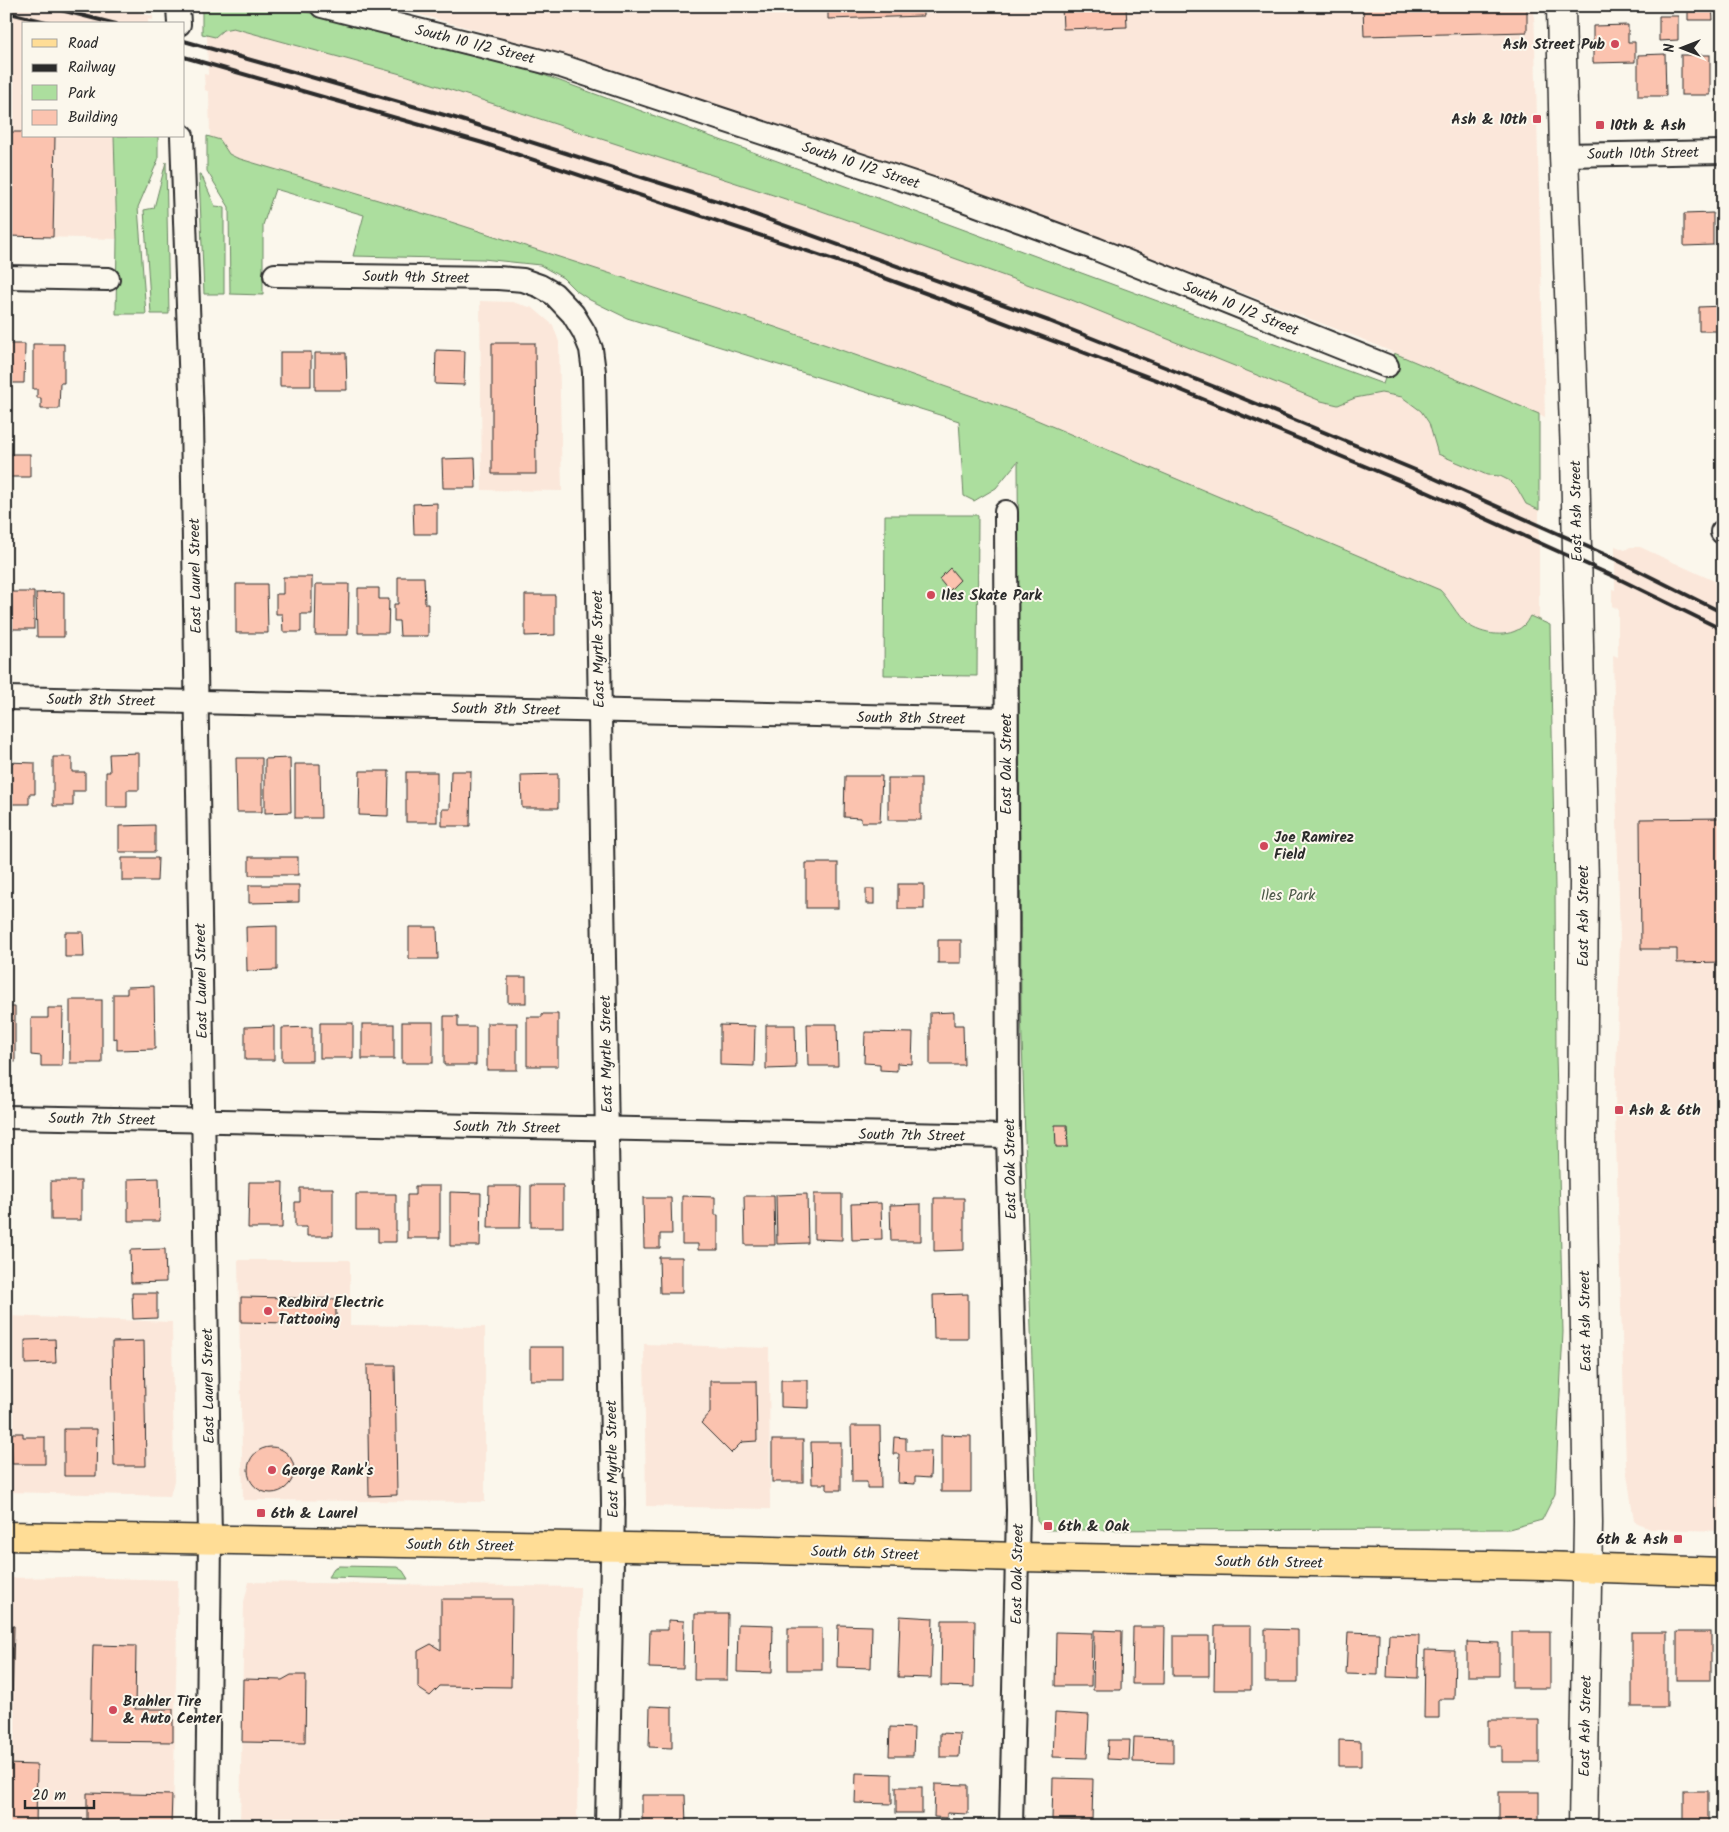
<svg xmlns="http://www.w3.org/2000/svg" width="1729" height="1832" font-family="Kalam,sans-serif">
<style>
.built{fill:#fbe7da}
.green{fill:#acde9e;stroke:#6c8464}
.building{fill:#fbc3af;stroke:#2b2b2b}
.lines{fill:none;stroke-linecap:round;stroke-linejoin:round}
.street-casing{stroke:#2b2b2b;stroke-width:26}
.secondary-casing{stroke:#2b2b2b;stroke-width:31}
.primary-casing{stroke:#2b2b2b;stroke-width:31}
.street{stroke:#fbf7ec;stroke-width:22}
.secondary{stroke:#fbf7ec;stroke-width:28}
.primary{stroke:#ffdd96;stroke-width:28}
.rail{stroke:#2b2b2b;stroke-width:4}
.poi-dot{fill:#d1495b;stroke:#fbf7ec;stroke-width:2}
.labels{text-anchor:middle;stroke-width:4;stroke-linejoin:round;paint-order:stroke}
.street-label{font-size:15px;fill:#2b2b2b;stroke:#fbf7ec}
.poi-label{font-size:15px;font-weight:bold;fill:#2b2b2b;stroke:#fbf7ec;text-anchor:start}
.park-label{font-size:15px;fill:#4b5848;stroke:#fbf7ec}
</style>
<rect width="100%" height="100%" fill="#fbf7ec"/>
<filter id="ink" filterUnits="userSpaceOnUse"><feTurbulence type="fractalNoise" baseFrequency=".02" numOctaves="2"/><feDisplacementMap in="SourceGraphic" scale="10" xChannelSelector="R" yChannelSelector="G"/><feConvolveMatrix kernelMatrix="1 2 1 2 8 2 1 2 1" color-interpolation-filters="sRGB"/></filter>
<g filter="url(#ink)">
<g class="built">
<path d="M6,6H137L140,13L153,16V20L148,19V24H24V136H114L117,239L6,236Z"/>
<path d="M389,6H1534L1545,417L1357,337L1196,275L1143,257L1062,224L911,169L628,75L486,33Z"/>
<path d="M233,28L408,76L816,209L1069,299L1338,405L1355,398L1381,393L1402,397L1421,411L1429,424L1438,454L1487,475L1500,476L1510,481L1517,488L1526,504L1539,510V621L1530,616L1525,625L1514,632L1496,634L1482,631L1468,625L1459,615L1449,599L1440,590L1018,412L775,327L445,220L237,158L229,154L220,140L210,137L209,92L205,90L204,74L208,75L207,35L215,37L223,30Z"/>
<path d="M480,301L512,302L533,308L553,325L559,342L562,491L482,490Z"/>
<path d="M1615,546L1625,550L1630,547H1640L1723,585V1531L1650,1529L1634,1521L1626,1467L1615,1109L1620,941L1613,655L1618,657V609L1612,606V589L1615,590Z"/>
<path d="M238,1260H350V1325L485,1327V1502L243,1500Z"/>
<path d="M6,1316L172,1322L174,1481L170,1496L6,1492Z"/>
<path d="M644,1344L769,1348L770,1509L646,1506Z"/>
<path d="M70,1577L178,1580L173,1826H6V1578Z"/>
<path d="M249,1582L580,1587L577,1826H240L244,1602Z"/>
</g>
<g class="green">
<path d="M204,6H283L530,70L1383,384L1394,353L1539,414V510L1526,504L1517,488L1510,481L1500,476L1487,475L1438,454L1429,423L1421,411L1402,397L1381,393L1355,398L1338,405L1321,401L1069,299L816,209L408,76L233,28L223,30L215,37L202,34V12Z"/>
<path d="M114,136H158V160L138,207L146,314H116L117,239Z"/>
<path d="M207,136L220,140L229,154L237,158L445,220L775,327L1018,412L1440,590C1450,600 1456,614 1467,624C1482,635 1509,639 1523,626C1526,624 1528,619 1530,616L1550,625L1555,889L1556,1055L1563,1332L1555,1494L1542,1520L1509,1529L1045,1530L1037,1521L1021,1008L1018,461L996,488L974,501L964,496L959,421L627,318L590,300L575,290L563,278L540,265L483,259L353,256L364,215L275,189L263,225V295L230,294L229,207L207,171Z"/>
<path d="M166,162L169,314H151L144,210L154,208Z"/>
<path d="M199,174H201L215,206L224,207V294H204Z"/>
<path d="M885,515H978L977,676L884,675Z"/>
<path d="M339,1566L397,1567L403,1571L408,1579L328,1577L334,1568Z"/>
</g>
<g class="building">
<path d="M828,6H923V16L828,19Z"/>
<path d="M1062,6H1126L1127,27L1063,29Z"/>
<path d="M1363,6H1527V32L1364,36Z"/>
<path d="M1688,6H1712L1713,20H1688Z"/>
<path d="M1659,16H1678V40L1659,41Z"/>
<path d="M1628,25V42H1635V62L1593,63V26Z"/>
<path d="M1665,54L1666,96H1638V55Z"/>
<rect x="1681" y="55" width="29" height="40"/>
<path d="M6,132H24V136H55L53,237L6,236Z"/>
<path d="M1713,213V245L1684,246V214Z"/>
<path d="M1723,306V331H1699V307Z"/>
<path d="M492,343H535L536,474H492Z"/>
<path d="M6,344H25L24,383H6Z"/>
<path d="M33,344H64V383H60L59,409H41V398H37V389H33Z"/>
<path d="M436,350L465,351L464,385L435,384Z"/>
<rect x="280" y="352" width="31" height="34"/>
<path d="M315,353H346L347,390H315Z"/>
<rect x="9" y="454" width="21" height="23"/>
<path d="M475,458L476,488H443L442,459Z"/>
<path d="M437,503V534H414L413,504Z"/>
<path d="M950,568L960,580L949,591L939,579Z"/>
<path d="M283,577H312V614H301V632H283L282,614H276V594H283Z"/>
<path d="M398,577H424L425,604H428V636H400L399,621H394V604H398Z"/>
<path d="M236,584H267L268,633H236Z"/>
<path d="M316,584H349L348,635H315Z"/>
<path d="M358,588H379V599H389L388,633H358Z"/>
<rect x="6" y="592" width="28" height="37"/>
<path d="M64,592V637H37L36,593Z"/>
<path d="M525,595H555V635L525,636Z"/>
<path d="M139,753V790H127V807H106V772H110L109,754Z"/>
<path d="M53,757H72V772H85V791H73V806H53Z"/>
<path d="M236,758H262V812H237Z"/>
<path d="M290,758L291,812L265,813V759Z"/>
<path d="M6,762L35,763V794H29V804H10V794H6Z"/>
<path d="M295,764H320L321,818H295Z"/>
<path d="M360,771H389L388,816L359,815Z"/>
<path d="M451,771H471L470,826H442V809H450Z"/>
<rect x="406" y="772" width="31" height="50"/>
<path d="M558,774V808H522L521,775Z"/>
<path d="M845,776H882L880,822H861V818L844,817Z"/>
<rect x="888" y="778" width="33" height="42"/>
<path d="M1723,818V962L1677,963V949H1641L1640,819Z"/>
<path d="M155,825V852H119V826Z"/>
<rect x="249" y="857" width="49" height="18"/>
<path d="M122,858H158L157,881H122Z"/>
<rect x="806" y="863" width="32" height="45"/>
<rect x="898" y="884" width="26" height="25"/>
<path d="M249,885H299V902L249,903Z"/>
<rect x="866" y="889" width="8" height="15"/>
<path d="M277,926V970L247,971L246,927Z"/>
<path d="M409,927H437L438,959H409Z"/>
<path d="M65,932H83L84,957H65Z"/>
<rect x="938" y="940" width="23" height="23"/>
<rect x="508" y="977" width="18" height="26"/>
<path d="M154,986L155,1049L117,1050V1038L113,1039V994H127V987Z"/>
<rect x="70" y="1000" width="32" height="63"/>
<rect x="6" y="1007" width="9" height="55"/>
<path d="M48,1008H63L62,1066H41V1056L31,1055V1018H48Z"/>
<path d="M954,1012V1025H963L964,1065H930V1013Z"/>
<path d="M542,1014H558V1066H527V1017H542Z"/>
<path d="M444,1016H458V1027H476V1065H444Z"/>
<rect x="402" y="1022" width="31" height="41"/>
<rect x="320" y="1023" width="33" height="35"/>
<rect x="487" y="1023" width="30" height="47"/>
<rect x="362" y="1024" width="32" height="35"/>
<path d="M807,1024H837L838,1066H808Z"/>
<path d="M720,1025L755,1026L754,1066L720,1065Z"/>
<path d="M766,1025H795L796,1068L766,1069Z"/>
<path d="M274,1026V1060H245V1027Z"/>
<path d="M312,1027V1061H282V1028Z"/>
<path d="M865,1032L913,1033L912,1064L897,1063V1071L880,1070V1064L864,1063Z"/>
<path d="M1055,1125H1067L1068,1147H1056Z"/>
<path d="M159,1178L160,1221H128V1179Z"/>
<rect x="51" y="1181" width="30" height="39"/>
<path d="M249,1182H283L282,1228H248Z"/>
<rect x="531" y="1185" width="32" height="42"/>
<path d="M415,1186H440V1238H407V1195H415Z"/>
<path d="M489,1186H521L520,1228H488Z"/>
<path d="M300,1188H333V1236H307V1227H295V1202H300Z"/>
<path d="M450,1192L481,1193L480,1246H450Z"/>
<path d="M356,1194H396V1242H378V1229H356Z"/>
<path d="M807,1194L808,1243L777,1244L776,1195Z"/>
<path d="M814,1194H842V1240L814,1239Z"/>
<path d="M682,1196L715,1197V1215H718V1250H698V1244H682Z"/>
<path d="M744,1196H774L775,1245H745Z"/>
<path d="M643,1198H671L672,1234H660V1248H644Z"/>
<path d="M934,1198H964V1250L934,1251Z"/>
<path d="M881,1203L882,1239L852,1240L851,1204Z"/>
<path d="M921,1204V1241H891L890,1205Z"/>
<path d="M165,1249L166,1282L131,1283L130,1250Z"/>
<path d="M659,1257H682V1293H660Z"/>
<path d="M132,1293H157V1318L133,1319Z"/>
<path d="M968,1294V1339H934L933,1295Z"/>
<path d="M241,1297L336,1299V1324L241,1322Z"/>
<path d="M55,1339L56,1363L25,1364V1340Z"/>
<path d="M144,1341L146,1466H114L112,1342Z"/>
<rect x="530" y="1347" width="34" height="33"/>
<path d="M367,1365H395L397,1495L369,1496Z"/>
<path d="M781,1380H808V1408L781,1407Z"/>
<path d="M710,1381H756L757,1441L742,1442L731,1453L701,1423L710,1413Z"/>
<path d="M851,1426H880L881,1488H867V1482H852Z"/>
<path d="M64,1429H97L96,1476H64Z"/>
<path d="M11,1433H23V1437H45V1464H12Z"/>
<path d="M941,1435L971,1436V1492H941Z"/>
<path d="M894,1437L906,1438V1451H931L930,1478L915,1477V1484L898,1483L899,1454H893Z"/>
<rect x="772" y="1440" width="31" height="42"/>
<path d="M811,1442H841V1490H827V1484H812Z"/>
<circle cx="271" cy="1470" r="23"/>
<path d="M441,1599H512L511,1687L440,1686L430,1696L418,1688V1651L431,1644L441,1650Z"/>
<path d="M695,1614H728L727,1680H694Z"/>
<path d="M900,1616L933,1618L931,1678L898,1677Z"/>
<path d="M668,1620L684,1621L683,1669L649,1668L650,1630H668Z"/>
<path d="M942,1620H975L974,1687L941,1686Z"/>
<path d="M738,1624L773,1625L772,1673L737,1672Z"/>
<path d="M838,1625L872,1626L871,1668L837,1667Z"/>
<path d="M6,1626H14L12,1708H6Z"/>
<path d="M1215,1626H1251V1690H1214Z"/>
<path d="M1133,1627H1165L1164,1684H1132Z"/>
<rect x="788" y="1628" width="34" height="42"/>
<path d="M1265,1629L1298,1630V1682H1265Z"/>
<path d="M1094,1630L1122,1631L1121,1690H1093Z"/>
<path d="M1056,1632L1092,1633L1091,1686H1055Z"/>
<path d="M1348,1632L1379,1633L1378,1675L1346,1674Z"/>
<rect x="1512" y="1632" width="38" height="56"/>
<rect x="1632" y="1632" width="35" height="75"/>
<rect x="1677" y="1632" width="34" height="48"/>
<path d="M1389,1634L1419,1635L1418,1678L1387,1677Z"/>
<rect x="1173" y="1636" width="36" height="40"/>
<path d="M1467,1642L1499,1643V1676H1467Z"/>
<path d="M93,1645L136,1646L135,1709H173V1742L91,1741Z"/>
<path d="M1425,1650L1455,1651L1454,1699H1439V1718H1424Z"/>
<path d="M291,1675H306L305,1743L242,1742L243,1679L282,1680Z"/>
<path d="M650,1706L672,1707V1748L649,1747Z"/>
<path d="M1055,1713L1089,1715L1087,1758L1053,1757Z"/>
<path d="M1488,1720H1539V1762H1502V1746H1488Z"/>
<path d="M890,1727L914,1728L913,1756H889Z"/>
<path d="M940,1733L960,1734L959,1757H940Z"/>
<path d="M1134,1737L1173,1738V1763L1133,1762Z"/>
<path d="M1108,1740H1130L1129,1760L1107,1759Z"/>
<path d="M1339,1740L1361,1741V1766H1339Z"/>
<path d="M6,1764L37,1765L36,1826H6Z"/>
<path d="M856,1773L892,1774V1804L855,1803Z"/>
<path d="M1053,1778L1093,1779L1092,1821L1052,1820Z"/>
<path d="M935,1784L968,1785V1814L947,1813V1818L934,1817Z"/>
<rect x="896" y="1787" width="26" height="26"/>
<rect x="1684" y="1791" width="24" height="35"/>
<rect x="1499" y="1792" width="40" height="34"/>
<path d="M87,1793L172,1795L171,1826H87Z"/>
<path d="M642,1795H685L686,1825H642Z"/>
</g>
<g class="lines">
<g class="street-casing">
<g id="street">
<path d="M178,6L179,24"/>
<path d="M322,6L561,66L953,196L1096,249L1387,366"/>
<path d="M182,136L192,419L210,1539L207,1826"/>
<path d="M1564,155L1723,152"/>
<path d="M275,275L498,278L523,280L540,286L554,294L573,314L584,332L591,349L594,372L596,473L613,1504L607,1826"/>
<path d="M6,277L108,279"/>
<path d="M1006,512L1008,1136L1018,1510L1011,1826"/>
<path d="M1722,532H1723"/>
<path d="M6,698L1006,719"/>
<path d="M6,1117L1008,1136"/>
</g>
</g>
<g class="secondary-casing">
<path id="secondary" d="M1561,6L1564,155L1575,455L1584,883L1582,1139L1588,1523L1583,1826"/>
</g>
<g class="primary-casing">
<path id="primary" d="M6,1536L740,1549L1018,1557L1543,1566L1723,1572"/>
</g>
<use href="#street" class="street"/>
<use href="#secondary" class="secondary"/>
<use href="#primary" class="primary"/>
<g class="rail">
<path d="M45,6L116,24"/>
<path d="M6,12L54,24"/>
<path d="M184,41L455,118L720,202L1049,321L1220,389L1420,472L1615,559L1723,613"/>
<path d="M184,57L483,143L855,267L971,310L1159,381L1420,489L1615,577L1723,630"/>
</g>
</g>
</g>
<g class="poi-dot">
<circle cx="1615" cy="44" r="5"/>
<rect x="1532" y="114" width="10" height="10" rx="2.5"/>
<rect x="1595" y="120" width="10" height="10" rx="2.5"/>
<circle cx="931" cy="595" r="5"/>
<circle cx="1264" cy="846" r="5"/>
<rect x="1614" y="1105" width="10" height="10" rx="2.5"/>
<circle cx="268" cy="1311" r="5"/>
<circle cx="272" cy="1470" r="5"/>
<rect x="256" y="1508" width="10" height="10" rx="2.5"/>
<rect x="1043" y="1521" width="10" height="10" rx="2.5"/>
<rect x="1673" y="1534" width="10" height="10" rx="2.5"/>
<circle cx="113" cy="1710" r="5"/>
</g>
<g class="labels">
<g class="street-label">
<text transform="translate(475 44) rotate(14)" y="5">South 10 1/2 Street</text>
<text transform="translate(1643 153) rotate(-1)" y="5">South 10th Street</text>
<text transform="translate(861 165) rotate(18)" y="5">South 10 1/2 Street</text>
<text transform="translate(416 277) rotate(1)" y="5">South 9th Street</text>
<text transform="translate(1241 308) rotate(22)" y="5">South 10 1/2 Street</text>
<text transform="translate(1576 511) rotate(-91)" y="5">East Ash Street</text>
<text transform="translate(195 576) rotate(-91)" y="5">East Laurel Street</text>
<text transform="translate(598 649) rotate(-91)" y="5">East Myrtle Street</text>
<text transform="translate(101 700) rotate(1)" y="5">South 8th Street</text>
<text transform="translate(506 709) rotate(1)" y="5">South 8th Street</text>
<text transform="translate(911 718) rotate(1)" y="5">South 8th Street</text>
<text transform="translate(1006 764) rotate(-90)" y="5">East Oak Street</text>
<text transform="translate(1583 916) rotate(-90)" y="5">East Ash Street</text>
<text transform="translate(201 981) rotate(-91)" y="5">East Laurel Street</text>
<text transform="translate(606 1054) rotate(-91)" y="5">East Myrtle Street</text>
<text transform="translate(102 1119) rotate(1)" y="5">South 7th Street</text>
<text transform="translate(507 1127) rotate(1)" y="5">South 7th Street</text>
<text transform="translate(912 1135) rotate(1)" y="5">South 7th Street</text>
<text transform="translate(1010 1169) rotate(-91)" y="5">East Oak Street</text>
<text transform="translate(1585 1321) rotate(-91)" y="5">East Ash Street</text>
<text transform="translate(208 1386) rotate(-91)" y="5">East Laurel Street</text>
<text transform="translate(612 1459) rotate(-91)" y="5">East Myrtle Street</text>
<text transform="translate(460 1545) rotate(1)" y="5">South 6th Street</text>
<text transform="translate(865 1553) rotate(2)" y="5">South 6th Street</text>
<text transform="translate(1269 1562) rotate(1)" y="5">South 6th Street</text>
<text transform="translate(1017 1574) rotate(-89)" y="5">East Oak Street</text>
<text transform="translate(1585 1726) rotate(-89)" y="5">East Ash Street</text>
</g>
<g class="poi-label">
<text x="1605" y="49" text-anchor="end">Ash Street Pub</text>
<text x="1527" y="124" text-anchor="end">Ash &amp; 10th</text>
<text x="1610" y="130">10th &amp; Ash</text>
<text x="941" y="600">Iles Skate Park</text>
<text x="1274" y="842">Joe Ramirez<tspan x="1274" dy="17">Field</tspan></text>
<text x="1629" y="1115">Ash &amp; 6th</text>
<text x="278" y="1307">Redbird Electric<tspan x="278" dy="17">Tattooing</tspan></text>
<text x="282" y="1475">George Rank's</text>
<text x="271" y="1518">6th &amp; Laurel</text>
<text x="1058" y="1531">6th &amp; Oak</text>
<text x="1668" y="1544" text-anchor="end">6th &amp; Ash</text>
<text x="123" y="1706">Brahler Tire<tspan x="123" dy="17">&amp; Auto Center</tspan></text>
</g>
<g class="park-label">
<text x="1288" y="900">Iles Park</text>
</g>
</g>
<rect width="1729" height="1832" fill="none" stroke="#fbf7ec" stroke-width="25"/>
<rect x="12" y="12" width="1704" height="1807" fill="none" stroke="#2b2b2b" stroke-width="2" filter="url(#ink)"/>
<rect x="22" y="22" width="162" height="115" fill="#fbf7ec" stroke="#a8a59f"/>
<rect x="32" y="39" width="25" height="8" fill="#ffdd96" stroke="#a8a59f"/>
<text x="68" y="48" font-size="15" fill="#2b2b2b">Road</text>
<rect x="32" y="64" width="25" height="8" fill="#2b2b2b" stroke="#a8a59f"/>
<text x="68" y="72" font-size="15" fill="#2b2b2b">Railway</text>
<rect x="32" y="85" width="25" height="15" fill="#acde9e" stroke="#a8a59f"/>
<text x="68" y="98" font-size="15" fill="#2b2b2b">Park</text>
<rect x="32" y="110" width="25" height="15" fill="#fbc3af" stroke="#a8a59f"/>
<text x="68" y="122" font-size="15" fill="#2b2b2b">Building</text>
<g transform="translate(1682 48) rotate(270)" stroke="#fbf7ec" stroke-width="4" paint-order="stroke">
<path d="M0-4L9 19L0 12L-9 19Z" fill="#2b2b2b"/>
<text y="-8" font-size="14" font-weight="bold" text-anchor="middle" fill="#2b2b2b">N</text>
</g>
<path d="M25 1800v8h69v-8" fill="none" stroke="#2b2b2b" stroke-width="2.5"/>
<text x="32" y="1800" font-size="15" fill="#2b2b2b" stroke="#fbf7ec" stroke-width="4" paint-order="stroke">20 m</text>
</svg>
